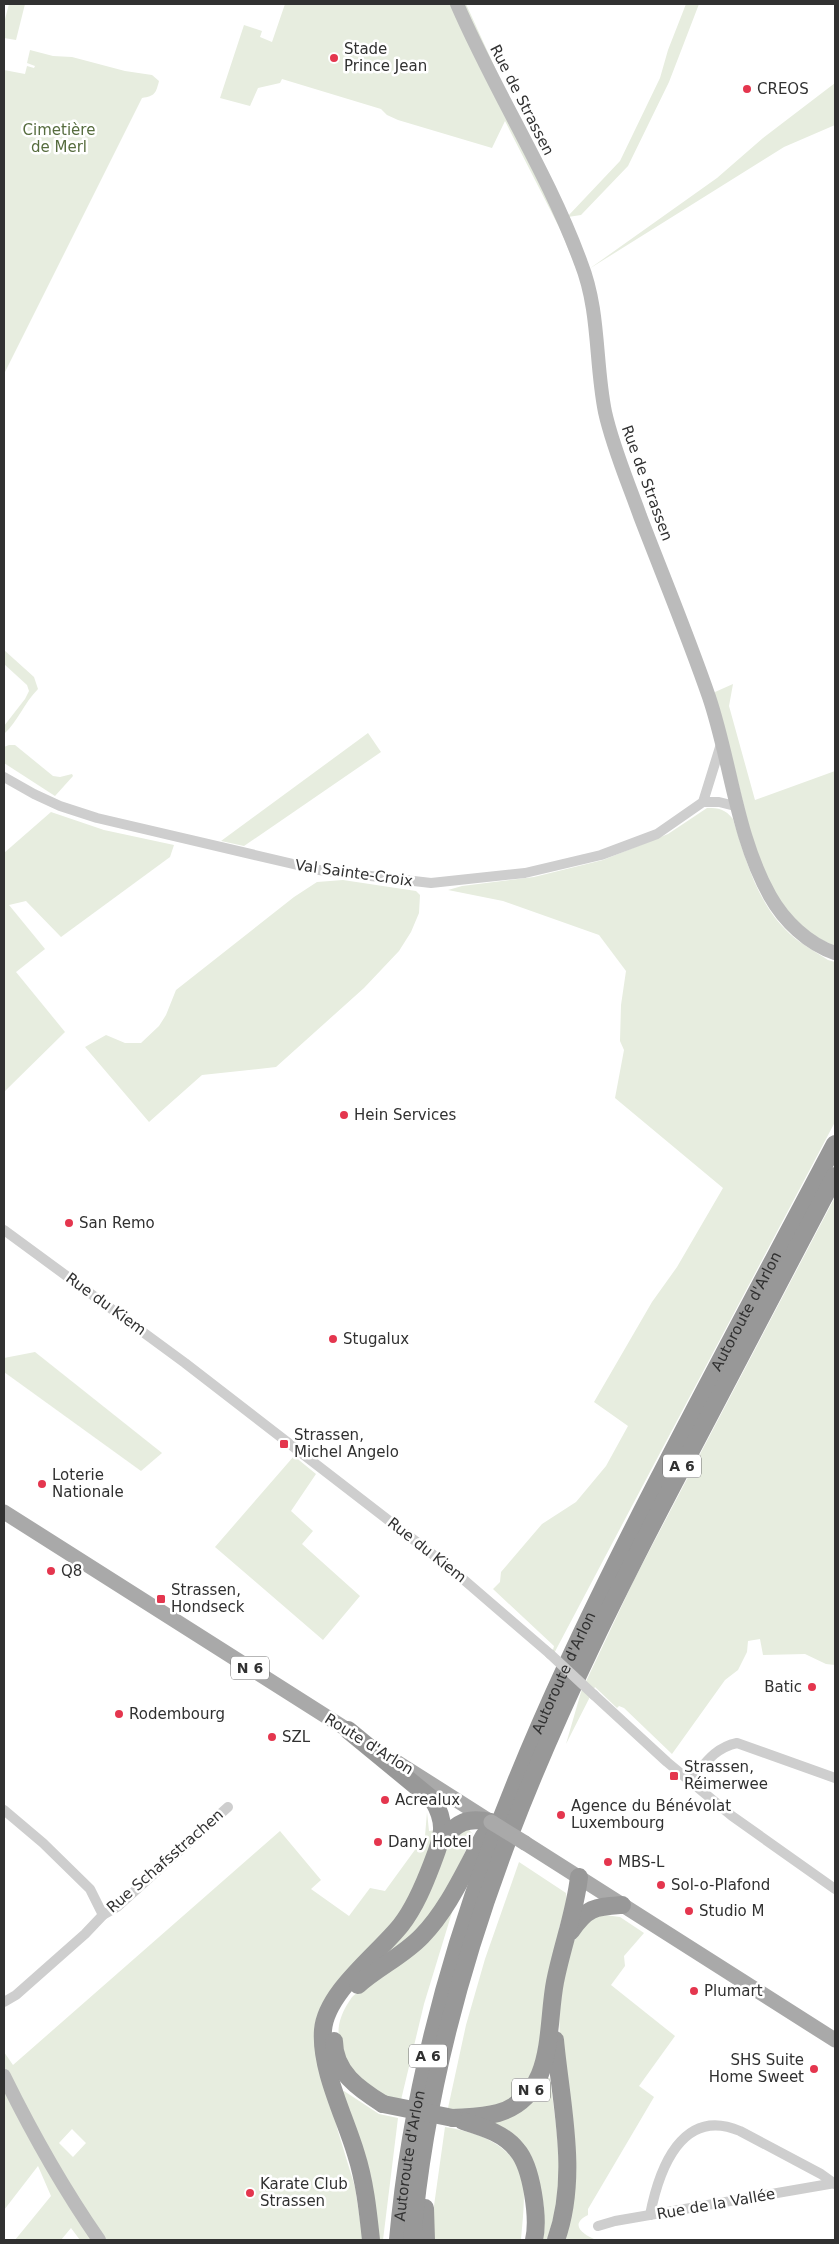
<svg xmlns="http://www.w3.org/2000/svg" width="839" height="2244" font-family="'DejaVu Sans',sans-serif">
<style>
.green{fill:#e7eddf;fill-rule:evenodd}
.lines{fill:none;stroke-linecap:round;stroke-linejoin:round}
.minor{stroke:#cecece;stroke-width:10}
.secondary{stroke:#bbb;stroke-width:14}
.primary{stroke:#a9a9a9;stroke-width:15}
.motorway{stroke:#989898;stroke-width:18}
.minor-bridge{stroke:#cecece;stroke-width:10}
.primary-bridge{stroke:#a9a9a9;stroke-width:15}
.motorway-bridge{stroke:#989898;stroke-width:18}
.poi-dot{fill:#e4364e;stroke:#fff;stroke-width:2}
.labels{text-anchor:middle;stroke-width:5;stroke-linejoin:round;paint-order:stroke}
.shield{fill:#fff;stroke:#6f6f6f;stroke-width:1}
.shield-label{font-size:14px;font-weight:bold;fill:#313131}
.poi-label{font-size:15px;fill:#313131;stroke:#fff;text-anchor:start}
.street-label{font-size:15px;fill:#313131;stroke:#fff}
.park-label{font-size:15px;fill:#566c3e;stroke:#fff}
</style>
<rect width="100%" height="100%" fill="#fff"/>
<g class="green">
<path d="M9,4H25L16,40L4,38V23Z"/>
<path d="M285,4H466L511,103L568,216L620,161L660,78L668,50L686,4H699L669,82L628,166L581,215L568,217L589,269L717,178L763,138L835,83V125L784,147L589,269L578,273L561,231L505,121L492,148L398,120L387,115L381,109L282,79L280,83L258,88L250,106L220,98L244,25L262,31L260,37L272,42Z"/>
<path d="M30,50L53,56L72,57L125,71L152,75L159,81C156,93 155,96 142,98L4,374V70L25,74L27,66L34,68L35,66L27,63Z"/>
<path d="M4,650L34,677L38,689C24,703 18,721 4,734V726L25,699L29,691L27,685L4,664Z"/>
<path d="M733,684L729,706L755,800L835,771V946C817,938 798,927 786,911C758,874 749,825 738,782C731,753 723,725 714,697L715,692Z"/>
<path d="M368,733L381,752L244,846L221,841Z"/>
<path d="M9,745H15L53,776L60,777L72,774L73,776L55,796L4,763V747Z"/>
<path d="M707,808C719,808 725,809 733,819C746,860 757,904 790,934C801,944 816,952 828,960L835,962V1122L550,1661L554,1646L493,1589L500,1582L501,1572L542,1524L576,1502L606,1466L628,1426L594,1402L652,1302L677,1267L723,1188L615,1098L624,1050L620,1041L621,1005L626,971L599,935L503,901L448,890L462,886L534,877L603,860L668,834Z"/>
<path d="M51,812L104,830L174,845L170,857L61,937L26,901L9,905L45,949L16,972L65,1032L4,1092V853Z"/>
<path d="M343,880L416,891L420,895L419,913L411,932L399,951L364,988L276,1067L202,1075L149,1122L85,1047L106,1035L125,1043H141L159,1026L166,1015L176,990L294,897L317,882Z"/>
<path d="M835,1197V1665L826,1664L805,1654L763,1655L760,1639L748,1641L747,1652L738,1670L725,1680L672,1754L624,1708L619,1706L617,1708L595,1687L566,1744L581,1692L634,1580Z"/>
<path d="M35,1352L162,1453L141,1471L4,1372V1358Z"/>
<path d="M294,1456L316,1474L291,1511L313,1531L302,1544L360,1596L323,1640L215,1547Z"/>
<path d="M427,1812L429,1831L436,1830L416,1884L395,1921L322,2011L337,2128L355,2187L363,2240H80L71,2228L61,2240H15L51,2196L38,2166L4,2210V2052L13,2065L280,1831L321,1880L311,1889L349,1916L370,1888L385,1891L425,1836ZM72,2129L86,2143L73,2157L59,2143Z"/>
<path d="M466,1827L473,1834C456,1872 439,1914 405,1941C399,1946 394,1951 386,1952L453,1835Z"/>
<path d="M519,1862L566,1893L567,1903L559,1928L561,1930L538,2070L511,2104L470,2112L448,2108L466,2025L485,1959Z"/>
<path d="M453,1909L424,2004L401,2100C389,2097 367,2091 358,2083C354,2079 351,2070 349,2065C335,2039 334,2023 352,1997Z"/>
<path d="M605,1915L620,1917L644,1933L624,1956L625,1966L611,1985L675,2036L639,2086L654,2097L588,2209V2215C568,2225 584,2235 596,2240H564L559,2007L567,1962L574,1941L581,1927L591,1918Z"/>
<path d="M544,2077L550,2078C554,2112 564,2170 557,2203C555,2215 550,2228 547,2240H539L544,2207L535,2166L488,2120Z"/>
<path d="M344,2091L379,2114L398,2118L383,2240H375L341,2093Z"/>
<path d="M445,2127C475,2132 509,2142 521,2174C527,2188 522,2225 521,2240H433L432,2220Z"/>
</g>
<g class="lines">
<g class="minor">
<path d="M4,777L34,794L60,806L97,818L319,870L431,883L525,873L601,855L657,834L703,802L721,744"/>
<path d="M703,802H719L739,807"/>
<path d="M4,1230L185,1363L449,1567L550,1654"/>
<path d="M594,1695L667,1762L732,1816L835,1889"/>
<path d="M690,1781C705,1764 714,1748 737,1743L835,1778"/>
<path d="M4,1810L43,1843L90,1889L103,1915"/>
<path d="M4,2002L16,1995L85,1934L103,1915L117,1907L228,1807"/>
<path d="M650,2215C659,2169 682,2106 740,2131L821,2174L835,2184"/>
<path d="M598,2226L615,2221L835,2183"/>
</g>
<g class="secondary">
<path d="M457,4C495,92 548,173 581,263C600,311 595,363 605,412C613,448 628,482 640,516C663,576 688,636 709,697C731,762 736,835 770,896C784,921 808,944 835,953"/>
<path d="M4,2076C32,2133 63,2188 99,2240"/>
</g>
<g class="primary">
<path d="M4,1512L357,1736"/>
<path d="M395,1761L491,1822"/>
<path d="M525,1843L835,2040"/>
</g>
<g class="motorway">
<path d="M348,1730L433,1800C448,1825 442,1838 432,1864C424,1885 415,1907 401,1925C378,1954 326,1992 323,2030C320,2069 345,2117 356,2154C365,2182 368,2212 371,2240"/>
<path d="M441,1841C457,1822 467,1817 491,1822"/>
<path d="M571,1931C587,1907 595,1907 622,1905"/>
<path d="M358,1985C378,1967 403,1956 422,1936C449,1908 465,1870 484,1836"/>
<path d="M555,2040C561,2105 579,2176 556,2240"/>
<path d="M334,2041C334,2072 359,2089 383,2104"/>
<path d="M453,2118C467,2117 484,2117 498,2113C556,2096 546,2028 555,1982C562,1946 575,1913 579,1877"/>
<path d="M463,2121C482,2127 504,2133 517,2150C532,2167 539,2219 534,2240"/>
<path d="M425,2208L426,2240"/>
<path id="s1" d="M398,2240C422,1967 533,1722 657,1482C715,1369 776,1256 835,1144"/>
<path d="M412,2240C436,1957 556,1706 687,1458C736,1364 786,1270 835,1176"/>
</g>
<path class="minor-bridge" d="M550,1654L594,1695"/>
<path class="primary-bridge" d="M491,1822L525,1843"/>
<path class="motorway-bridge" d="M383,2104L453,2118"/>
</g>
<g class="poi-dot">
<circle cx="334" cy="58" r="5"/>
<circle cx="747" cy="89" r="5"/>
<circle cx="344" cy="1115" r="5"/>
<circle cx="69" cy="1223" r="5"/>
<circle cx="333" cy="1339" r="5"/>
<rect x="279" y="1439" width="10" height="10" rx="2.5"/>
<circle cx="42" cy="1484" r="5"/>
<circle cx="51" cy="1571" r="5"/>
<rect x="156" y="1594" width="10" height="10" rx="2.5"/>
<circle cx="812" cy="1687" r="5"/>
<circle cx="119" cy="1714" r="5"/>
<circle cx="272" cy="1737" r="5"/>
<rect x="669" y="1771" width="10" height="10" rx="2.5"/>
<circle cx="385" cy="1800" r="5"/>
<circle cx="561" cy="1815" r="5"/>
<circle cx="378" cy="1842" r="5"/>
<circle cx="608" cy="1862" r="5"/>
<circle cx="661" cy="1885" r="5"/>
<circle cx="689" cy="1911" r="5"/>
<circle cx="694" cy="1991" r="5"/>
<circle cx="814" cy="2069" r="5"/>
<circle cx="250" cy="2193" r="5"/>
</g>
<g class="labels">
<g class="shield">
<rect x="663" y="1454.5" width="38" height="23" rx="4"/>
<rect x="231" y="1656.5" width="38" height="23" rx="4"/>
<rect x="409" y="2044.5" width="38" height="23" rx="4"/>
<rect x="512" y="2078.5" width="38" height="23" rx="4"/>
</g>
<g class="shield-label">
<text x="682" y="1471">A 6</text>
<text x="250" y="1673">N 6</text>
<text x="428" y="2061">A 6</text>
<text x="531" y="2095">N 6</text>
</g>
<g class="poi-label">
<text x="344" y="54">Stade<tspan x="344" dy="17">Prince Jean</tspan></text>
<text x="757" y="94">CREOS</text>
<text x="354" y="1120">Hein Services</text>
<text x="79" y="1228">San Remo</text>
<text x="343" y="1344">Stugalux</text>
<text x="294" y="1440">Strassen,<tspan x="294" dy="17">Michel Angelo</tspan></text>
<text x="52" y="1480">Loterie<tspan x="52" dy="17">Nationale</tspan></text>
<text x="61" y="1576">Q8</text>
<text x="171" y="1595">Strassen,<tspan x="171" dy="17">Hondseck</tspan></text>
<text x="802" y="1692" text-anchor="end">Batic</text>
<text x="129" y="1719">Rodembourg</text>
<text x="282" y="1742">SZL</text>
<text x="684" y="1772">Strassen,<tspan x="684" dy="17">Réimerwee</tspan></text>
<text x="395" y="1805">Acrealux</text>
<text x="571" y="1811">Agence du Bénévolat<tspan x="571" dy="17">Luxembourg</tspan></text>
<text x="388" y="1847">Dany Hotel</text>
<text x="618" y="1867">MBS-L</text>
<text x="671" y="1890">Sol-o-Plafond</text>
<text x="699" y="1916">Studio M</text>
<text x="704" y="1996">Plumart</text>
<text x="804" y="2065" text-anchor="end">SHS Suite<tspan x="804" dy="17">Home Sweet</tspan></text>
<text x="260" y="2189">Karate Club<tspan x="260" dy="17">Strassen</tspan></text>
</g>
<g class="street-label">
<text transform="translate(522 100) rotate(63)" y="5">Rue de Strassen</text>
<text transform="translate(647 483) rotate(70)" y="5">Rue de Strassen</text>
<text transform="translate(354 873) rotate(8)" y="5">Val Sainte-Croix</text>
<text transform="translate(106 1304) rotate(36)" y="5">Rue du Kiem</text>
<text dy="5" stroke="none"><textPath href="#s1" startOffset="999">Autoroute d'Arlon</textPath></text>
<text transform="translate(427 1550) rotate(38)" y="5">Rue du Kiem</text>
<text dy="5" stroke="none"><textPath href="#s1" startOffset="594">Autoroute d'Arlon</textPath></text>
<text transform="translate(369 1744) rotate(32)" y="5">Route d'Arlon</text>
<text transform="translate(165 1861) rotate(-41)" y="5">Rue Schafsstrachen</text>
<text dy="5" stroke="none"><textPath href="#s1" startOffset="85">Autoroute d'Arlon</textPath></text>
<text transform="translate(716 2204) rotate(-10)" y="5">Rue de la Vallée</text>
</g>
<g class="park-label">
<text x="59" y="135">Cimetière<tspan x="59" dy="17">de Merl</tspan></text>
</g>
</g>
<rect width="839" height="2244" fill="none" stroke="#313131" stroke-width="10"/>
</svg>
